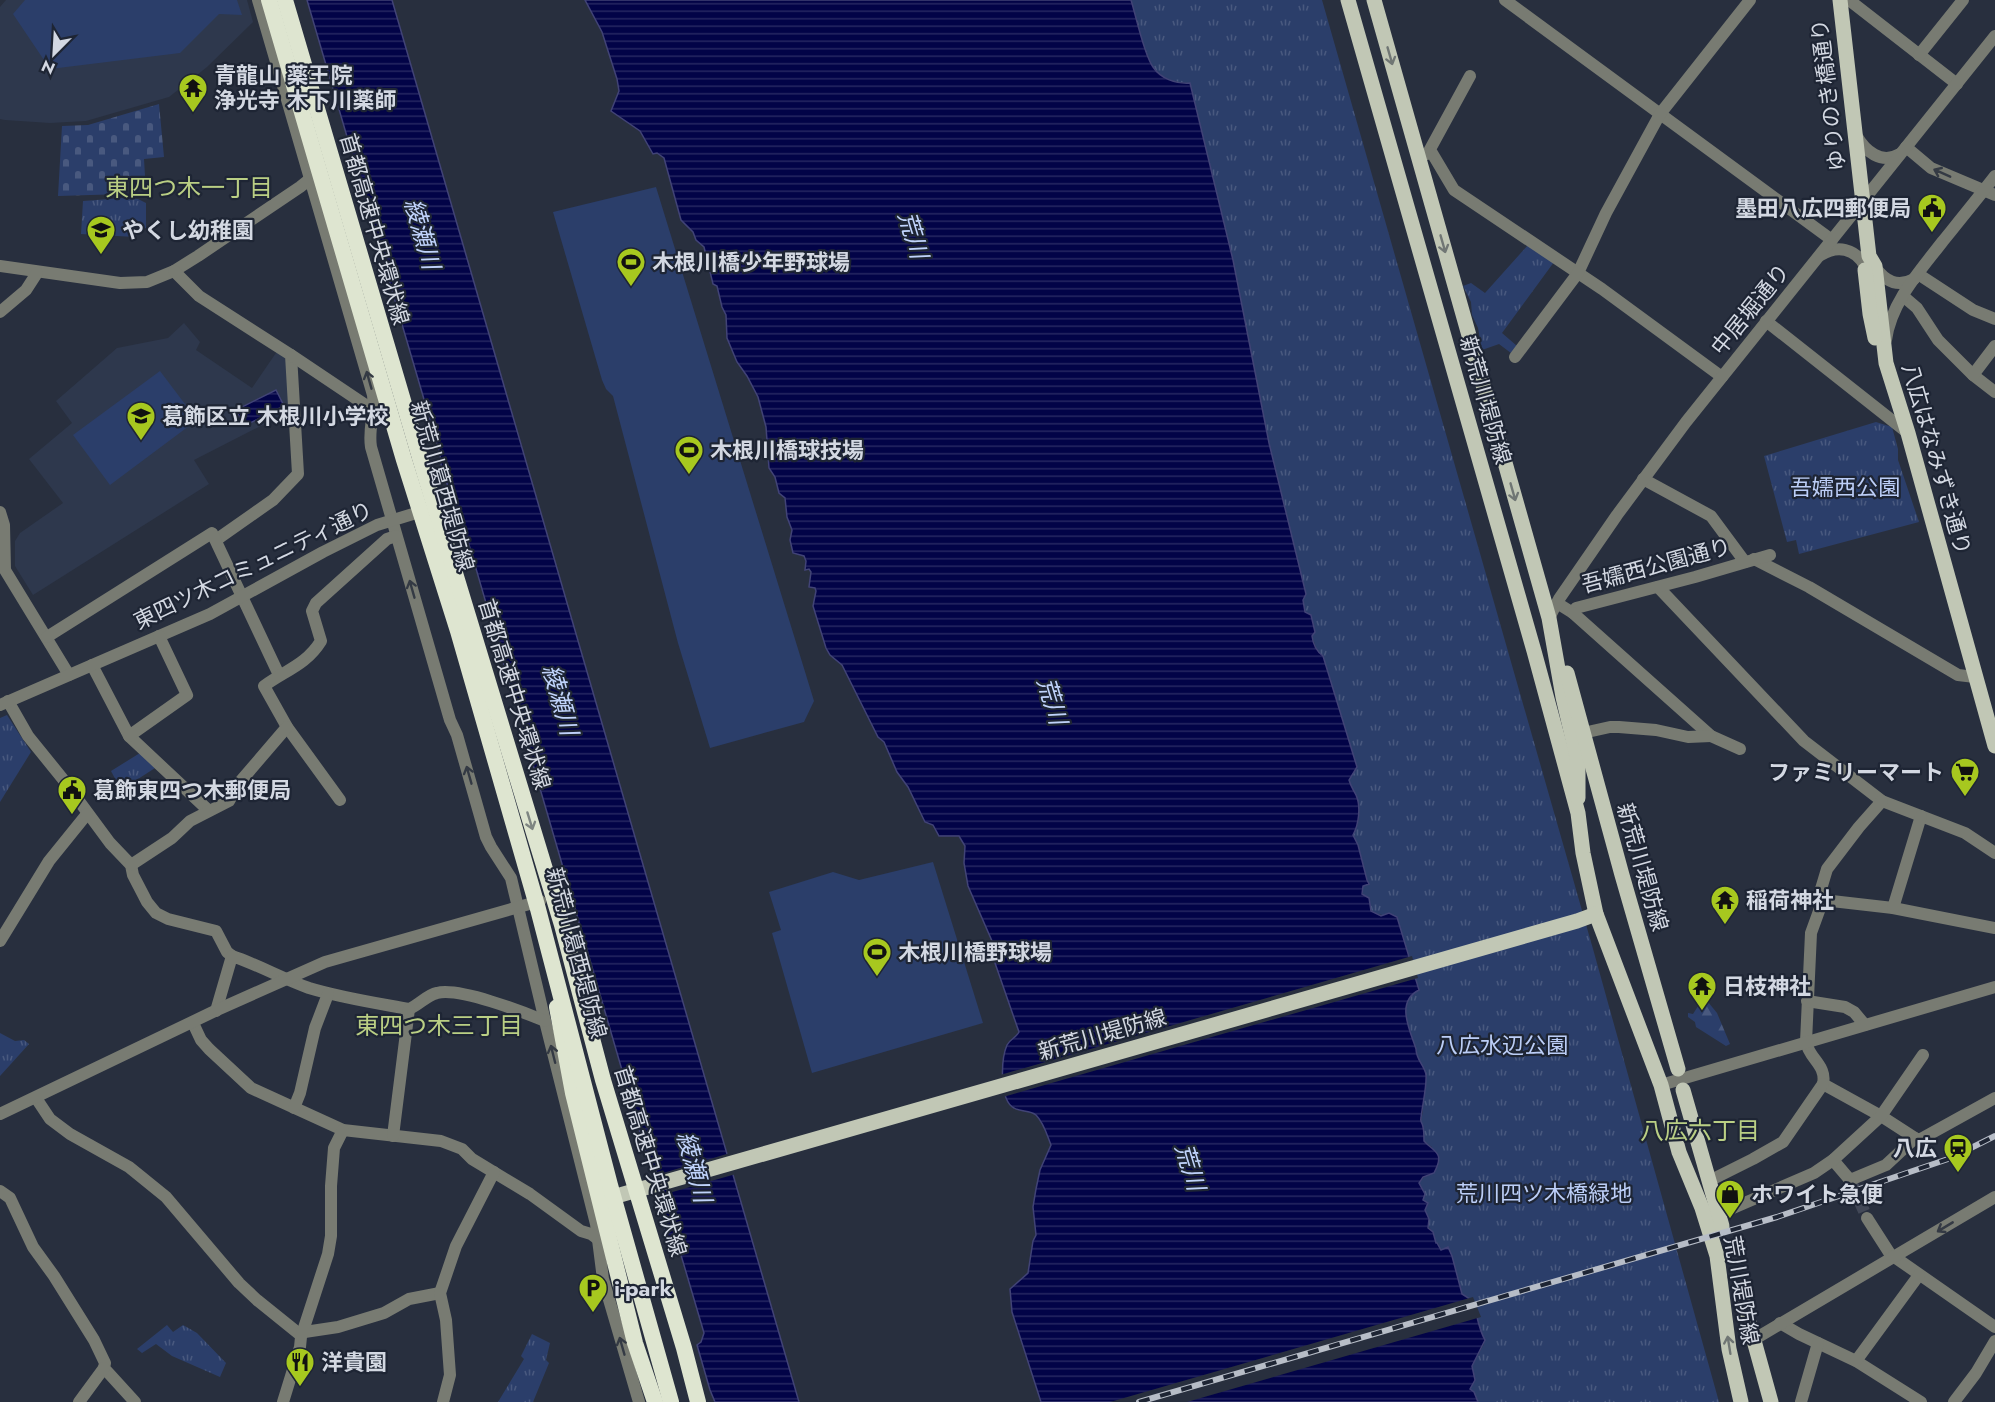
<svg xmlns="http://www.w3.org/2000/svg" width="1995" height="1402" font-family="Jost,'Noto Sans JP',sans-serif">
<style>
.built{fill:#2e384d}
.grass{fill:#2b3e6a}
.forest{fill:url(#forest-firs)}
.cemetery{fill:url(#cemetery-stones)}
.park{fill:url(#park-tufts)}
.water{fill:url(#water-rules);stroke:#414376;stroke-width:1.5}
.pier{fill:#282f3e}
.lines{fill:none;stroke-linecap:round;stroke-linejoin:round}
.minor-tunnel{stroke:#424857;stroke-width:12;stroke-dasharray:12 6;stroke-linecap:butt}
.minor{stroke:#787b72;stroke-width:12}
.major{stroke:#c1c7b5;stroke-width:15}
.highway{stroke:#dee5d0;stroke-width:16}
.rail-casing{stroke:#b7bdc7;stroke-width:6}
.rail{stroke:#1e2534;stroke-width:4;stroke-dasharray:11;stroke-linecap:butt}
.highway-bridge{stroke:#dee5d0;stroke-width:16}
.oneway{stroke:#707674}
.oneway2{stroke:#343a44}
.oneway3{stroke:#7e8582}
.labels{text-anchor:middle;stroke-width:4.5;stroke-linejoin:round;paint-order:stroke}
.poi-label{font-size:22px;font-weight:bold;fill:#d3d8e2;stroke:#1e2534;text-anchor:start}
.street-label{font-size:22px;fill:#d3d8e2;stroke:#1e2534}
.park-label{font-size:22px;fill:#bccef7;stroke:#1e2534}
.neighbourhood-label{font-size:24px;fill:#bacf84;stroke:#1e2534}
.water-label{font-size:24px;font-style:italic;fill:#c0d3fb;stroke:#1e2534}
</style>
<defs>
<pattern id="forest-firs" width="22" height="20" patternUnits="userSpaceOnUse" patternTransform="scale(1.5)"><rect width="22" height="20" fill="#2b3e6a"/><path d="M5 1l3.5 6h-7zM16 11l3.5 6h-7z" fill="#49597f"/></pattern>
<pattern id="cemetery-stones" width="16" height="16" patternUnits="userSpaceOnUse" patternTransform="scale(1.5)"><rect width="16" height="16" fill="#2b3e6a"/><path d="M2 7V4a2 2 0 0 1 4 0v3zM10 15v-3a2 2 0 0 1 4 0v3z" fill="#49597f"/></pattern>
<pattern id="park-tufts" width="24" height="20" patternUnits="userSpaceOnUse" patternTransform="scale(1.5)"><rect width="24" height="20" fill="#2b3e6a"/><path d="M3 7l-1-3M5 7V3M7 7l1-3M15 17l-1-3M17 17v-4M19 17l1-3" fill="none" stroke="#49597f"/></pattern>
<pattern id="water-rules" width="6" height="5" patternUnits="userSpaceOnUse" patternTransform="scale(1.5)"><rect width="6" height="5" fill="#020347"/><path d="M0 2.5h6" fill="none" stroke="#262761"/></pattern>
</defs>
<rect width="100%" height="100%" fill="#282f3e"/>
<g class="built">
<path d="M6,0H247L253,22L207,67L169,97L86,121L50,123L5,120L0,119V7Z"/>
<path d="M184,323L200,342L196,350L252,388L278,350L289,357L292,410L194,460L209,484L33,595L15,566V541L20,533L63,503L29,459L72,423L56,401L117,348L168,338Z"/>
</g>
<g class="grass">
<path d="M25,0H237L242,15L219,14L180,53L50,69L13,14Z"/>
<path d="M656,187L814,701L804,722L710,748L678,643L613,396L606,389L602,380L553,212Z"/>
<path d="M160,371L197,420L110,485L73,435Z"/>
<path d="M933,862L983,1023L812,1073L772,933L781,930L769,892L833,872L859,880Z"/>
</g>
<path class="forest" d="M1703,986L1711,987L1708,1002L1717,1013L1730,1044L1726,1046L1696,1027L1695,1022L1688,1017V1013L1693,1014L1702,1000L1700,998Z"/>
<path class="cemetery" d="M159,104L164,157L144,159L145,176L123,182V194L58,196L62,126L88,125Z"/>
<g class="park">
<path d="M1131,0H1322L1593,949L1719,1402H1478L1474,1392L1470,1389L1475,1380L1472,1366L1484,1344C1477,1326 1479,1305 1462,1294L1448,1248L1441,1250L1438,1243H1436L1433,1232L1427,1225L1429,1219C1425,1211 1422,1203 1425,1194L1419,1183L1426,1175L1432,1147L1424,1141L1423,1126L1421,1121L1423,1111L1422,1103L1426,1078L1425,1070L1420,1065L1416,1053V1049C1409,1029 1395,1004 1418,989L1397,917C1376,916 1360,910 1363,886L1369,884L1367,880L1358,845L1353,835C1362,820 1361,801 1351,787L1318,653L1312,636L1314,632L1311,615L1305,612L1303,600L1306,594L1269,443L1233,260L1190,83C1176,83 1161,79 1153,67C1144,55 1136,16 1131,0Z"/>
<path d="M123,198L138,199L146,203V228L140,230L135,237L81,234L83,201Z"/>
<path d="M1528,245L1554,262L1502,333L1517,346L1511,353L1499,344L1482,350L1478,328L1472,315L1471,302L1463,286L1471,283L1485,293Z"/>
<path d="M1876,422L1892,427L1898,449V460L1919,522L1799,554L1796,540L1787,542L1764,456Z"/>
<path d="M7,715L31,752L0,802V718Z"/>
<path d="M140,753L155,768L121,790L111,771Z"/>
<path d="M0,1033L15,1041L24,1040L29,1044L0,1076Z"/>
<path d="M167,1325L173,1332L183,1325L197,1333L226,1363L220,1377L172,1356L156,1344L142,1353L137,1349Z"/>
<path d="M532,1334L550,1343L546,1360L549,1363L533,1402H498L524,1359L521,1356Z"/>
</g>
<g class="water">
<path d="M307,0H392L799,1402H715L710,1390L697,1345L701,1342L704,1333L681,1255L679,1251H672L661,1216L667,1207C665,1192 658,1167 646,1159L647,1156L461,517L457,516L441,464L440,454Z"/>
<path d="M585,0H1131C1136,16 1144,55 1153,67C1161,79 1176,84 1190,83L1233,260L1269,443L1306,594L1303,600L1305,612L1311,615L1315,632L1312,636C1313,644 1316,651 1323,656L1357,767L1349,780C1351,787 1353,789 1356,795C1361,806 1359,824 1353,835L1358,845L1367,880L1369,884L1363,886L1362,894L1369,898L1371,911L1381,916L1389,913L1397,917L1419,990C1395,1002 1410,1030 1416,1049C1416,1060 1425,1066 1426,1075C1427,1086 1422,1107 1421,1118C1420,1123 1422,1121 1423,1127C1424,1131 1424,1137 1424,1141C1435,1153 1445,1152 1434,1173L1423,1177L1419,1183L1425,1194L1423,1200L1428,1203L1425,1210L1429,1219L1428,1228L1433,1232L1436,1243H1437L1441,1250L1448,1247L1452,1256L1462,1294L1473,1301C1477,1314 1478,1328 1485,1340L1472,1366L1475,1380L1470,1389L1474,1392L1478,1402H1041L1012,1312L1010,1289L1028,1273L1033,1241L1036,1235L1033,1207L1036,1189L1040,1170L1051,1145C1047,1135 1044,1123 1036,1115C1030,1110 1020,1112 1014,1108C999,1100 1001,1059 1007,1045C1010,1039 1016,1038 1019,1032L995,963L992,941L968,886L964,863L965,846L959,836H939L933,825L925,822L908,787L897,772L884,742L878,737L842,665L830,655L826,648L813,606L816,591L815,588L809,587L811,572L809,569L805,570L806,561L804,556L793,553L790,540L792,530L787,517L785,498L779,493L775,477L769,468L766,427L758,397L747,376L737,362L727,338L726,315L722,307L717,286L713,284L704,247L696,240L693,232L681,220L664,158L657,153L653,154L640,131L611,111L619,91L617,79L602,32Z"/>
<path d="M276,390L284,406L244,426L236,410Z"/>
</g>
<g class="pier">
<path d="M1412,956L1418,978L1003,1097L1000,1075Z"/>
<path d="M730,1153L736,1174L669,1193L663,1173Z"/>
<path d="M1473,1297L1481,1317L1187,1402H1110Z"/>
</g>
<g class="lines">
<path class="minor-tunnel" d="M1852,1184L1867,1218"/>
<g class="minor">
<path d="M258,0L373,395C375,413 368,429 371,447L450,720L457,735L486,837L491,847L511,878L545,1021L596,1224L603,1279L639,1402"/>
<path d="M1505,0L1832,240"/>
<path d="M1849,0L1957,84"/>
<path d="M1919,55L1963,0"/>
<path d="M1856,135C1865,151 1881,165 1900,154"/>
<path d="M1906,147L1931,168L1995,195"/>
<path d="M1428,153L1470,76"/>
<path d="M1418,156L1432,153L1454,190L1602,289L1722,377"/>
<path d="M1821,255C1837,245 1855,248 1865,266"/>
<path d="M0,266L120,283L147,282L174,271L198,256L300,187L315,175"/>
<path d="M1875,267C1885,281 1897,288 1914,279"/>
<path d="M174,271L199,296L291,355L298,474L273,500L216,540"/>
<path d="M1918,274L1973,310L1995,319"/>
<path d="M1903,296L1917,308L1938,340L1973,375L1995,392"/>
<path d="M0,312L26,290L37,273"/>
<path d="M1766,321L1908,433"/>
<path d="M1886,340C1891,302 1920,271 1943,241C1960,220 1978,198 1995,176"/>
<path d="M291,355L373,410"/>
<path d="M1515,357L1578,273L1606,213L1660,114L1750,0"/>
<path d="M1973,375L1995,346"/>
<path d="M1643,479L1711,516L1745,562"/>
<path d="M0,512L4,525L5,570L69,675"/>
<path d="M1754,559L1809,587L1958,675L1975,677"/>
<path d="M1658,587L1804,741L1882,801L1965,833L1995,853"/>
<path d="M1557,603L1573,613L1576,608L1695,577L1770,555"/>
<path d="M1573,613L1711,736L1740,749"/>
<path d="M1549,618L1559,599L1617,515L1686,422L1995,36"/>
<path d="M47,637L212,533L279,675"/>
<path d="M92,665L129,736L208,810"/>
<path d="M8,701L28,736L62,778L110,843L131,865L133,875L147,902L156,913L168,919L216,931L227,952L232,956"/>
<path d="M0,705L210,614L323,552L377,525L426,510"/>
<path d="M1583,733L1610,727H1619L1656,730L1688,737L1711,736"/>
<path d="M129,736L187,695L159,636"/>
<path d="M340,800L287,727L264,686C286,670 306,665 321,641L312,611L316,603L387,539L396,536"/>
<path d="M1882,801L1859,827L1827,869L1821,889L1823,900L1811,933L1806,1042C1809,1059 1827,1065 1823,1084L1881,1116L1915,1138"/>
<path d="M131,865L172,838L190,821L229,801L239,783L287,727"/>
<path d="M1823,900L1893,908L1995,928"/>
<path d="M1893,908L1921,816"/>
<path d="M0,941L49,861L87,814"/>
<path d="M1807,1001L1845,1007L1854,1012L1865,1025"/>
<path d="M216,1011L232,956C259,965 283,979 309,988C342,998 376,1003 409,1009C419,1005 427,995 437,993C459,987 523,1012 545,1021"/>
<path d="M193,1023L201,1040L209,1049L251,1088L343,1130L441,1141L462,1149L472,1159L530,1194L581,1231L591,1234L599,1240"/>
<path d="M1661,1085L1995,987"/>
<path d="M36,1098L50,1119L70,1134L129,1167L166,1197L239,1283L257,1300L298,1333L338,1327L384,1313L409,1299L440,1293"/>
<path d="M294,1108L300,1093L315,1028L328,994"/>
<path d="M0,1114L217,1010L325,962L540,901"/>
<path d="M393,1136L409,1009"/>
<path d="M1833,1160L1850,1180L1886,1165L1915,1138L1919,1140L1995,1098"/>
<path d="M1709,1181L1753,1159L1783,1142L1823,1084"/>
<path d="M0,1191L10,1198L33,1247L54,1276L94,1340L105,1363L104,1368L135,1402"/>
<path d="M1719,1214L1814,1173L1833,1160L1881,1116L1923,1055"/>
<path d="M1867,1218L1892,1257"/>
<path d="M1893,1256L1995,1327"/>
<path d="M1780,1323L1799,1334L1856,1361L1921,1402"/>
<path d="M1753,1340L1995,1197"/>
<path d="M1856,1361L1919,1275"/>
<path d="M79,1402L104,1368"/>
<path d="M283,1402L300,1347L301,1337L328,1254L331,1236V1186L334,1148L343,1130"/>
<path d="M443,1402L450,1375L446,1320L440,1293L456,1246L494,1172"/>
<path d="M1801,1402L1818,1343"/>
<path d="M1954,1402L1976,1373L1995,1341"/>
</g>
<g class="major">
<path d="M1348,0L1534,651L1578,813L1583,853L1596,914L1661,1085L1679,1152L1702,1208L1717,1256L1729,1349L1741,1402"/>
<path d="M1374,0L1549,618L1563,697L1578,761V798"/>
<path d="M1840,0L1869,256L1875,266L1886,363L1908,433L1995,746"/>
<path d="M1865,270L1870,314L1875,338"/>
<path d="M1567,673L1622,875L1678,1069"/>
<path d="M1683,1090L1722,1226"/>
<path d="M620,1195L1577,921L1596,914"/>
<path d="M1740,1290L1771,1402"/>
</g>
<path class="highway" d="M557,1007L573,1093L635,1343L655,1402"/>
<g class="rail-casing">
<path id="rail" d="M1139,1402L1777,1217L1951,1158L1995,1136"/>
</g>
<use href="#rail" class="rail"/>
<g class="highway-bridge">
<path d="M269,0L404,460L458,631L538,909L610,1185L671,1402"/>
<path d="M285,0L420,458L562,925L603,1080L684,1348L698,1402"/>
</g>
</g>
<defs><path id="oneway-shaft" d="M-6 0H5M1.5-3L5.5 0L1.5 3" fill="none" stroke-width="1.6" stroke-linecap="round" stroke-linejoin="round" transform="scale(1.5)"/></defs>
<g class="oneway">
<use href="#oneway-shaft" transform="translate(1390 56) rotate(74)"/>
<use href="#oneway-shaft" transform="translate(1443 244) rotate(74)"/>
<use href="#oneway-shaft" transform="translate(1513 492) rotate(74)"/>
<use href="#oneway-shaft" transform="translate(1729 1345) rotate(-99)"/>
</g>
<g class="oneway2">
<use href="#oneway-shaft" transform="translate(1942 173) rotate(-156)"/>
<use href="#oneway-shaft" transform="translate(369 380) rotate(-106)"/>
<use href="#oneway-shaft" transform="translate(412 589) rotate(-106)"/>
<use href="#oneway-shaft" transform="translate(469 775) rotate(-106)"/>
<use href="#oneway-shaft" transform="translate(553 1054) rotate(-104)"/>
<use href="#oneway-shaft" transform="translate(1945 1227) rotate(149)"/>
<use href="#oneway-shaft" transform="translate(622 1346) rotate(-106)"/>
</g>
<use class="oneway3" href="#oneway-shaft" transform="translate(530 821) rotate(73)"/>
<defs>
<g id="temple-pin" transform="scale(1.5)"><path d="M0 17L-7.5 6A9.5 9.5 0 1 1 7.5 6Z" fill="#a7c81f" stroke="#1e2534"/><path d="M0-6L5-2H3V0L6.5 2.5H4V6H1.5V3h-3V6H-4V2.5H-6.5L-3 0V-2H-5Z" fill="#111"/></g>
<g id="civic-pin" transform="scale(1.5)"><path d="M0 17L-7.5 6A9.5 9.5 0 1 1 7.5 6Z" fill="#a7c81f" stroke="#1e2534"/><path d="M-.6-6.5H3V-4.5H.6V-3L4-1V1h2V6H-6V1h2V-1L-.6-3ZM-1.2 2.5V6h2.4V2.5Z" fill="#111"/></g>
<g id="school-pin" transform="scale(1.5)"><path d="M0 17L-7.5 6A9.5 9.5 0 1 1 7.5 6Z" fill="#a7c81f" stroke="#1e2534"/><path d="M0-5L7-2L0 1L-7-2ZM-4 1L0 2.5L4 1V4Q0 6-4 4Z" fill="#111"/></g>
<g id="stadium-pin" transform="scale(1.5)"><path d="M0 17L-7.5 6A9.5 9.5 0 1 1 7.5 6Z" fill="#a7c81f" stroke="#1e2534"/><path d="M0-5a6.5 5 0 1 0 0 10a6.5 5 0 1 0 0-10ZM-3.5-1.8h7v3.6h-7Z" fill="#111"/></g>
<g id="supermarket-pin" transform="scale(1.5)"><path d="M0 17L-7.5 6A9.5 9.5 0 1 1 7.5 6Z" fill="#a7c81f" stroke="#1e2534"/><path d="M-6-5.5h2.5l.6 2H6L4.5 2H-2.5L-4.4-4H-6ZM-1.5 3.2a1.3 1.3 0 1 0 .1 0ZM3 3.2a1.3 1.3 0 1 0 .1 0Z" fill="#111"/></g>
<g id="station-pin" transform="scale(1.5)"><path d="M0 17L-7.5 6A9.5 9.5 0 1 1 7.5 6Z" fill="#a7c81f" stroke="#1e2534"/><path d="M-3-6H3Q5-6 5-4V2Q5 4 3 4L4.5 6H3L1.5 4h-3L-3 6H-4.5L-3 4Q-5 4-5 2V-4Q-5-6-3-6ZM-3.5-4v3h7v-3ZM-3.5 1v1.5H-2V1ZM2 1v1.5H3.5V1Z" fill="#111"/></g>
<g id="shop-pin" transform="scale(1.5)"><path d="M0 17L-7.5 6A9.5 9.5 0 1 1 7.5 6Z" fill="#a7c81f" stroke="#1e2534"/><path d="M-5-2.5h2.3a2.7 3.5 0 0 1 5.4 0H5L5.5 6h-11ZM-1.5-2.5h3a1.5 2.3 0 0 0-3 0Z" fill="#111"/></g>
<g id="parking-pin" transform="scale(1.5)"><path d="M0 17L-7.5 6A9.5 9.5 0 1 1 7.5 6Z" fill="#a7c81f" stroke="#1e2534"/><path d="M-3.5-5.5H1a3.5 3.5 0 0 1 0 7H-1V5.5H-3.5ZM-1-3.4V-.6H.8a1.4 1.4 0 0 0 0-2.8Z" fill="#111"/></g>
<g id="restaurant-pin" transform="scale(1.5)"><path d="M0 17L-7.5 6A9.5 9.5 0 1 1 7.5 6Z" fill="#a7c81f" stroke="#1e2534"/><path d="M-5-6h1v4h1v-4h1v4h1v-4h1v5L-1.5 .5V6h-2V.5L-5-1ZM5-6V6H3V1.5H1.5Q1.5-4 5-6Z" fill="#111"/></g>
</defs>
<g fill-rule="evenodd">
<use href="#temple-pin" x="193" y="88"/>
<use href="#civic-pin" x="1932" y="208"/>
<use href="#school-pin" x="101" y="230"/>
<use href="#stadium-pin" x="631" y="262"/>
<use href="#school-pin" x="141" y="416"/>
<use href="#stadium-pin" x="689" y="450"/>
<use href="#supermarket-pin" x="1965" y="772"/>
<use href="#civic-pin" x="72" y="790"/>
<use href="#temple-pin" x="1725" y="900"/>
<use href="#stadium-pin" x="877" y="952"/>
<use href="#temple-pin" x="1702" y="986"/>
<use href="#station-pin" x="1958" y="1148"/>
<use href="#shop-pin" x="1730" y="1194"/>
<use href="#parking-pin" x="593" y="1288"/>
<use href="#restaurant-pin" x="300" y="1362"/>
</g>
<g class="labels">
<g class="poi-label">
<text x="214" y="83">青龍山 薬王院<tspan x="214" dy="25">浄光寺 木下川薬師</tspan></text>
<text x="1911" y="216" text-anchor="end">墨田八広四郵便局</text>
<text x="122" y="238">やくし幼稚園</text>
<text x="652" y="270">木根川橋少年野球場</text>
<text x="162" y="424">葛飾区立 木根川小学校</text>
<text x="710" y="458">木根川橋球技場</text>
<text x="1944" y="780" text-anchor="end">ファミリーマート</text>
<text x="93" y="798">葛飾東四つ木郵便局</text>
<text x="1746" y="908">稲荷神社</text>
<text x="898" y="960">木根川橋野球場</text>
<text x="1723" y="994">日枝神社</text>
<text x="1937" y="1156" text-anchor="end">八広</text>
<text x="1751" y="1202">ホワイト急便</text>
<text x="614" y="1296">i-park</text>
<text x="321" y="1370">洋貴園</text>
</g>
<g class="street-label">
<text transform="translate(1828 95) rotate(-97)" y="8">ゆりのき橋通り</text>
<text transform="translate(375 229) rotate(74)" y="8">首都高速中央環状線</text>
<text transform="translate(1750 309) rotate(-51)" y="8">中居堀通り</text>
<text transform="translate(1486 400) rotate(74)" y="8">新荒川堤防線</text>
<text transform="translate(1937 459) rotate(74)" y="8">八広はなみずき通り</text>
<text transform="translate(443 486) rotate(74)" y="8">新荒川葛西堤防線</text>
<text transform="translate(253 565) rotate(-26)" y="8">東四ツ木コミュニティ通り</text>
<text transform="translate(1656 565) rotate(-15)" y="8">吾嬬西公園通り</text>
<text transform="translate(515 694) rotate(73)" y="8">首都高速中央環状線</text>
<text transform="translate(1643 867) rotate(74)" y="8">新荒川堤防線</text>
<text transform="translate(577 953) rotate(75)" y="8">新荒川葛西堤防線</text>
<text transform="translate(1102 1034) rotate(-16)" y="8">新荒川堤防線</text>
<text transform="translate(651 1161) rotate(73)" y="8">首都高速中央環状線</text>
<text transform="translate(1742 1290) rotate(80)" y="8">荒川堤防線</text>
</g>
<g class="park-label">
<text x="1845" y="495">吾嬬西公園</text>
<text x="1502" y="1053">八広水辺公園</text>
<text x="1544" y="1201">荒川四ツ木橋緑地</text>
</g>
<g class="neighbourhood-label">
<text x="189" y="196">東四つ木一丁目</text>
<text x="439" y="1034">東四つ木三丁目</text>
<text x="1700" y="1139">八広六丁目</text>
</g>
<g class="water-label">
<text transform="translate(422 234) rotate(74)" y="8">綾瀬川</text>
<text transform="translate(913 235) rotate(73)" y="8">荒川</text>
<text transform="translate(560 700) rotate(74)" y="8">綾瀬川</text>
<text transform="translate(1052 701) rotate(73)" y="8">荒川</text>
<text transform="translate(694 1167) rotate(75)" y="8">綾瀬川</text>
<text transform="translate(1190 1167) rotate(73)" y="8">荒川</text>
</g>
</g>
<g transform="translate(54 54) rotate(204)" stroke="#1e2534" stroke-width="4.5" paint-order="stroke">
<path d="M0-4.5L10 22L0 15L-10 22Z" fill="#d3d8e2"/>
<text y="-9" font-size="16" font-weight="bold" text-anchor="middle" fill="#d3d8e2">N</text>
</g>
</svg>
